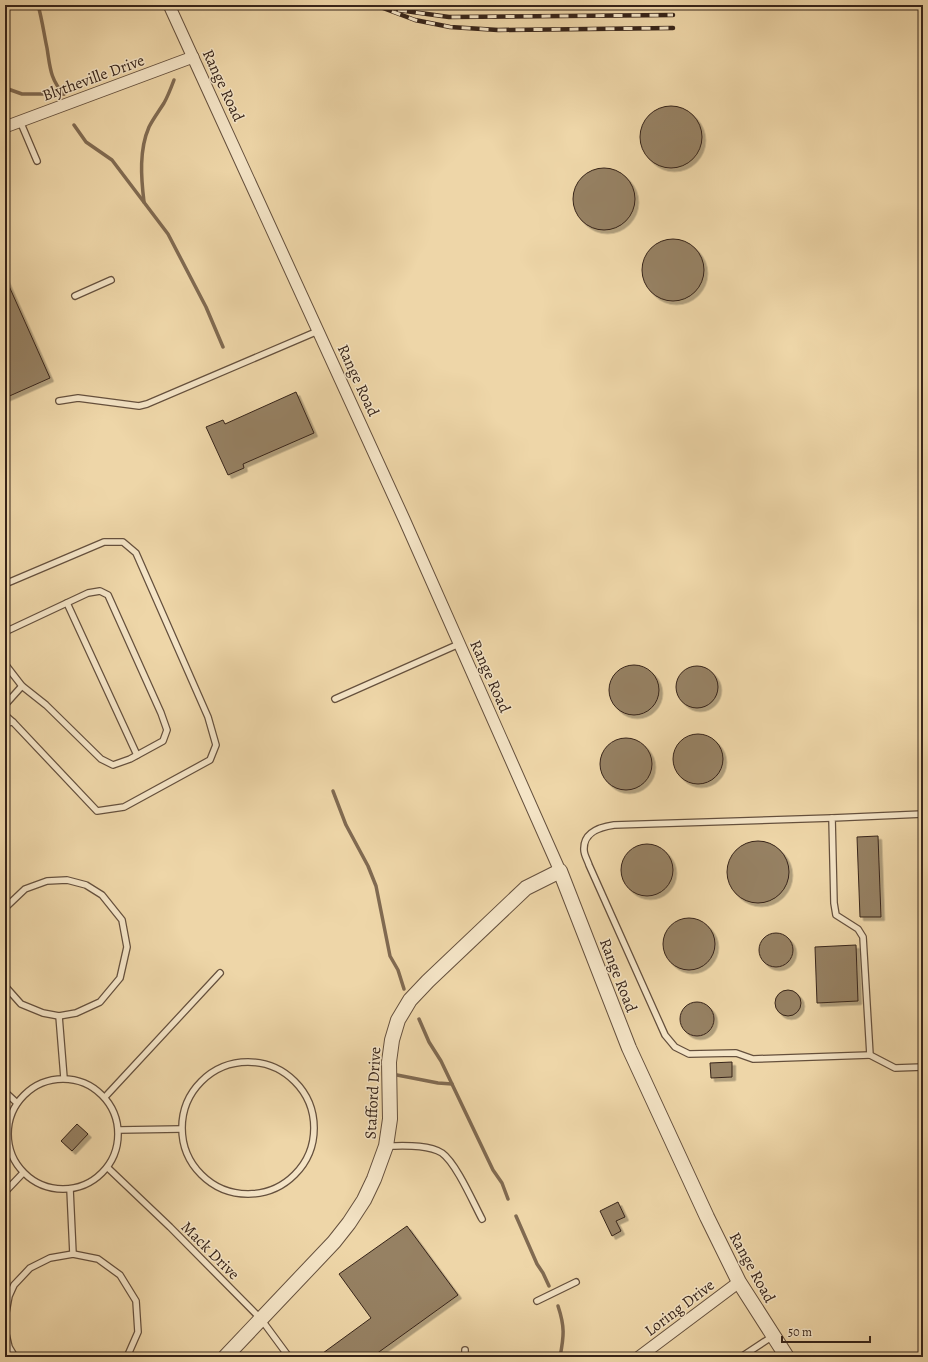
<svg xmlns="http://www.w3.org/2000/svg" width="928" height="1362" font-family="Alegreya,serif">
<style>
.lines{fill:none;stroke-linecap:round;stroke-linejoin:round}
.stream{stroke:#806a51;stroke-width:3.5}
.building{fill:#968163;stroke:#372419;filter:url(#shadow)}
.service-casing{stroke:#65503d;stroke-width:8}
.minor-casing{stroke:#65503d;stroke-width:13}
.tertiary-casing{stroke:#65503d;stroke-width:16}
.service{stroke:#f4e4c6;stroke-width:5.5}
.minor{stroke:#f4e4c6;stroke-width:11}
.tertiary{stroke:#f4e4c6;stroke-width:14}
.rail-casing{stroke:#372419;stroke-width:4.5}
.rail{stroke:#f4e4c6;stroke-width:3;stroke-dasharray:9;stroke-linecap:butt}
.labels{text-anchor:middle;stroke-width:3;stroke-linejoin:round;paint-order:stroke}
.street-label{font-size:16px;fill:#372419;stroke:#f4e4c6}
</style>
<defs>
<filter id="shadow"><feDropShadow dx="3.5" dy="3.5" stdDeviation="0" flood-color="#0004"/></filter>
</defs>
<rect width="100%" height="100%" fill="#eed6a8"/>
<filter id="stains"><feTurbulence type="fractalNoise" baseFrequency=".005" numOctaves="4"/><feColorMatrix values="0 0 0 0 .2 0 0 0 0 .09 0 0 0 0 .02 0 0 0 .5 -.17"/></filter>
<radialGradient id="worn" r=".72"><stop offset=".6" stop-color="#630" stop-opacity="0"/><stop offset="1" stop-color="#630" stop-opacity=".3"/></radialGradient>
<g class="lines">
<g class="stream">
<path d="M38,5C42,19 44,34 47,48C50,66 50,80 64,94"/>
<path d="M5,86L8,89L22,94H64"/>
<path d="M74,125L86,142L112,160L168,234L206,307L223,347"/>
<path d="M144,202C141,177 139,150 149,127C153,119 159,111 164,103C168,96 171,88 174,80"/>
<path d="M333,791L346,825L368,866L376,886L390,956L398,970L404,989"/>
<path d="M419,1019L429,1042L441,1061L493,1170L502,1183L508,1199"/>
<path d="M397,1075L438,1083L452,1084"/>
<path d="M516,1216L537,1264L543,1273L549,1286"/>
<path d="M558,1306C565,1327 564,1336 560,1357"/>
</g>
</g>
<g class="building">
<circle cx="671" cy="137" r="31"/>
<circle cx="604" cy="199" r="31"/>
<circle cx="673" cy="270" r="31"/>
<path d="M5,277L50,378L5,398Z"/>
<path d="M296,392L314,433L243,464L244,468L228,475L206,427L223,420L225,424Z"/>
<circle cx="634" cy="690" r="25"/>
<circle cx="697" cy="687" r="21"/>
<circle cx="698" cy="759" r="25"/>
<circle cx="626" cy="764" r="26"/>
<path d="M878,836L881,917H860L857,837Z"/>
<circle cx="758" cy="872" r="31"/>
<circle cx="647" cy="870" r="26"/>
<circle cx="689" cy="944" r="26"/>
<circle cx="776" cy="950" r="17"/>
<path d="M856,945L858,1001L817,1003L815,947Z"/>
<circle cx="788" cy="1003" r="13"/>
<circle cx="697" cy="1019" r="17"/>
<path d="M732,1062V1077L711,1078L710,1063Z"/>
<path d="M77,1124L88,1134L72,1151L61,1141Z"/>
<path d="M618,1202L625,1217L616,1221L621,1231L612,1236L600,1211Z"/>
<path d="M407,1226L458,1295L372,1357H326L323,1353L371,1318L339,1274Z"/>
</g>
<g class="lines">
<g class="service-casing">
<g id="service">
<path d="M20,121L37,161"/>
<path d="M75,296L111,280"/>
<path d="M59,401L78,398L139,406L147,404L318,331"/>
<path d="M5,584L104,542H123L136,553L208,717L216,745L210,760L124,807L97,811L13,722L5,723"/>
<path d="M67,603L137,755"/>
<path d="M5,634L7,631L88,593L100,591L108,595L161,713L167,730L163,741L130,759L113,765L101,759L46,705L22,686L5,664"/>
<path d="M335,699L459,644"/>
<path d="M5,705L22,686"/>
<path d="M5,715L13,722"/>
<path d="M923,814L832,818L834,903L836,915L858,929L863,937L870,1055L895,1068L923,1067"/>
<path d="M832,818L614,825C600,827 583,832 584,850C584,855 588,861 589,865L665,1035L675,1047L689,1054L736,1053L753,1059L870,1055"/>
<path d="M5,908L25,889L47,881L67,880L86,885L102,895L122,920L127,947L120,978L100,1002L76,1013L59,1016L43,1013L21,1004L5,986"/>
<path d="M59,1016L64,1078"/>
<circle cx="248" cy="1128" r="66"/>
<circle cx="63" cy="1134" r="55"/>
<path d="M5,1092L17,1103"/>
<path d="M105,1097L220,973"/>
<path d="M119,1130L181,1129"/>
<path d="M387,1146C403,1146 428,1144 442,1153C456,1163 473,1202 482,1219"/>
<path d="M108,1168L170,1227L261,1319L289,1357"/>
<path d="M70,1189L73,1254"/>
<path d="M5,1192L23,1173"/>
<path d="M537,1301L576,1282"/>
<path d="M5,1318L9,1296L14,1285L30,1268L50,1258L73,1254L98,1259L120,1275L136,1301L138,1332L127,1357"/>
<path d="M5,1330L9,1347L15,1357"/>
<path d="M465,1357V1350"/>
<path d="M741,1357L773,1336"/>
</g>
</g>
<g class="minor-casing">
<g id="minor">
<path d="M169,5L404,519L560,871"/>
<path d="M5,127L193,57"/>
<path d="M639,1357L739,1282"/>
</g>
</g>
<g class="tertiary-casing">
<path id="tertiary" d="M225,1357L334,1242L349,1223L364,1200L374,1179L386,1146L390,1119L389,1062L392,1040L398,1020L410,1000L428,981L526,888L560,871L629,1048L707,1217L739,1282L787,1357"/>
</g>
<use href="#service" class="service"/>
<use href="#minor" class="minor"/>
<use href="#tertiary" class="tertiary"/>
<g class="rail-casing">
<g id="rail">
<path d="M375,5L415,20L450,27L498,30L673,28"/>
<path d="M398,10L449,17L673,15"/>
</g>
</g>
<use href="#rail" class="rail"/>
</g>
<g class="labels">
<g class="street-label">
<text transform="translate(93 77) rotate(-20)" y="6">Blytheville Drive</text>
<text transform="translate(224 85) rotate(65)" y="6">Range Road</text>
<text transform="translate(359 380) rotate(65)" y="6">Range Road</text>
<text transform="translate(491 676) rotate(66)" y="6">Range Road</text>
<text transform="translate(619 975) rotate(69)" y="6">Range Road</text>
<text transform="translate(372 1093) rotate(-87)" y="6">Stafford Drive</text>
<text transform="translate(211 1250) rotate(45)" y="6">Mack Drive</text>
<text transform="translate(753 1267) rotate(61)" y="6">Range Road</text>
<text transform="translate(679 1307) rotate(-37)" y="6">Loring Drive</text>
</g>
</g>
<rect width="928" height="1362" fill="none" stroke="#eed6a8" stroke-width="20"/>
<rect x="6" y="6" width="916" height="1350" fill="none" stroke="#372419" stroke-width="2"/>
<rect x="10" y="10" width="908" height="1342" fill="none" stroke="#372419"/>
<path d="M782 1336v6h88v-6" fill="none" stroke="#372419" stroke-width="2"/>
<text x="788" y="1336" font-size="12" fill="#372419" stroke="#f4e4c6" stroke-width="3" paint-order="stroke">50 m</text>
<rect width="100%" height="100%" filter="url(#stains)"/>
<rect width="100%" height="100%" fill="url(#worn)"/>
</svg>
